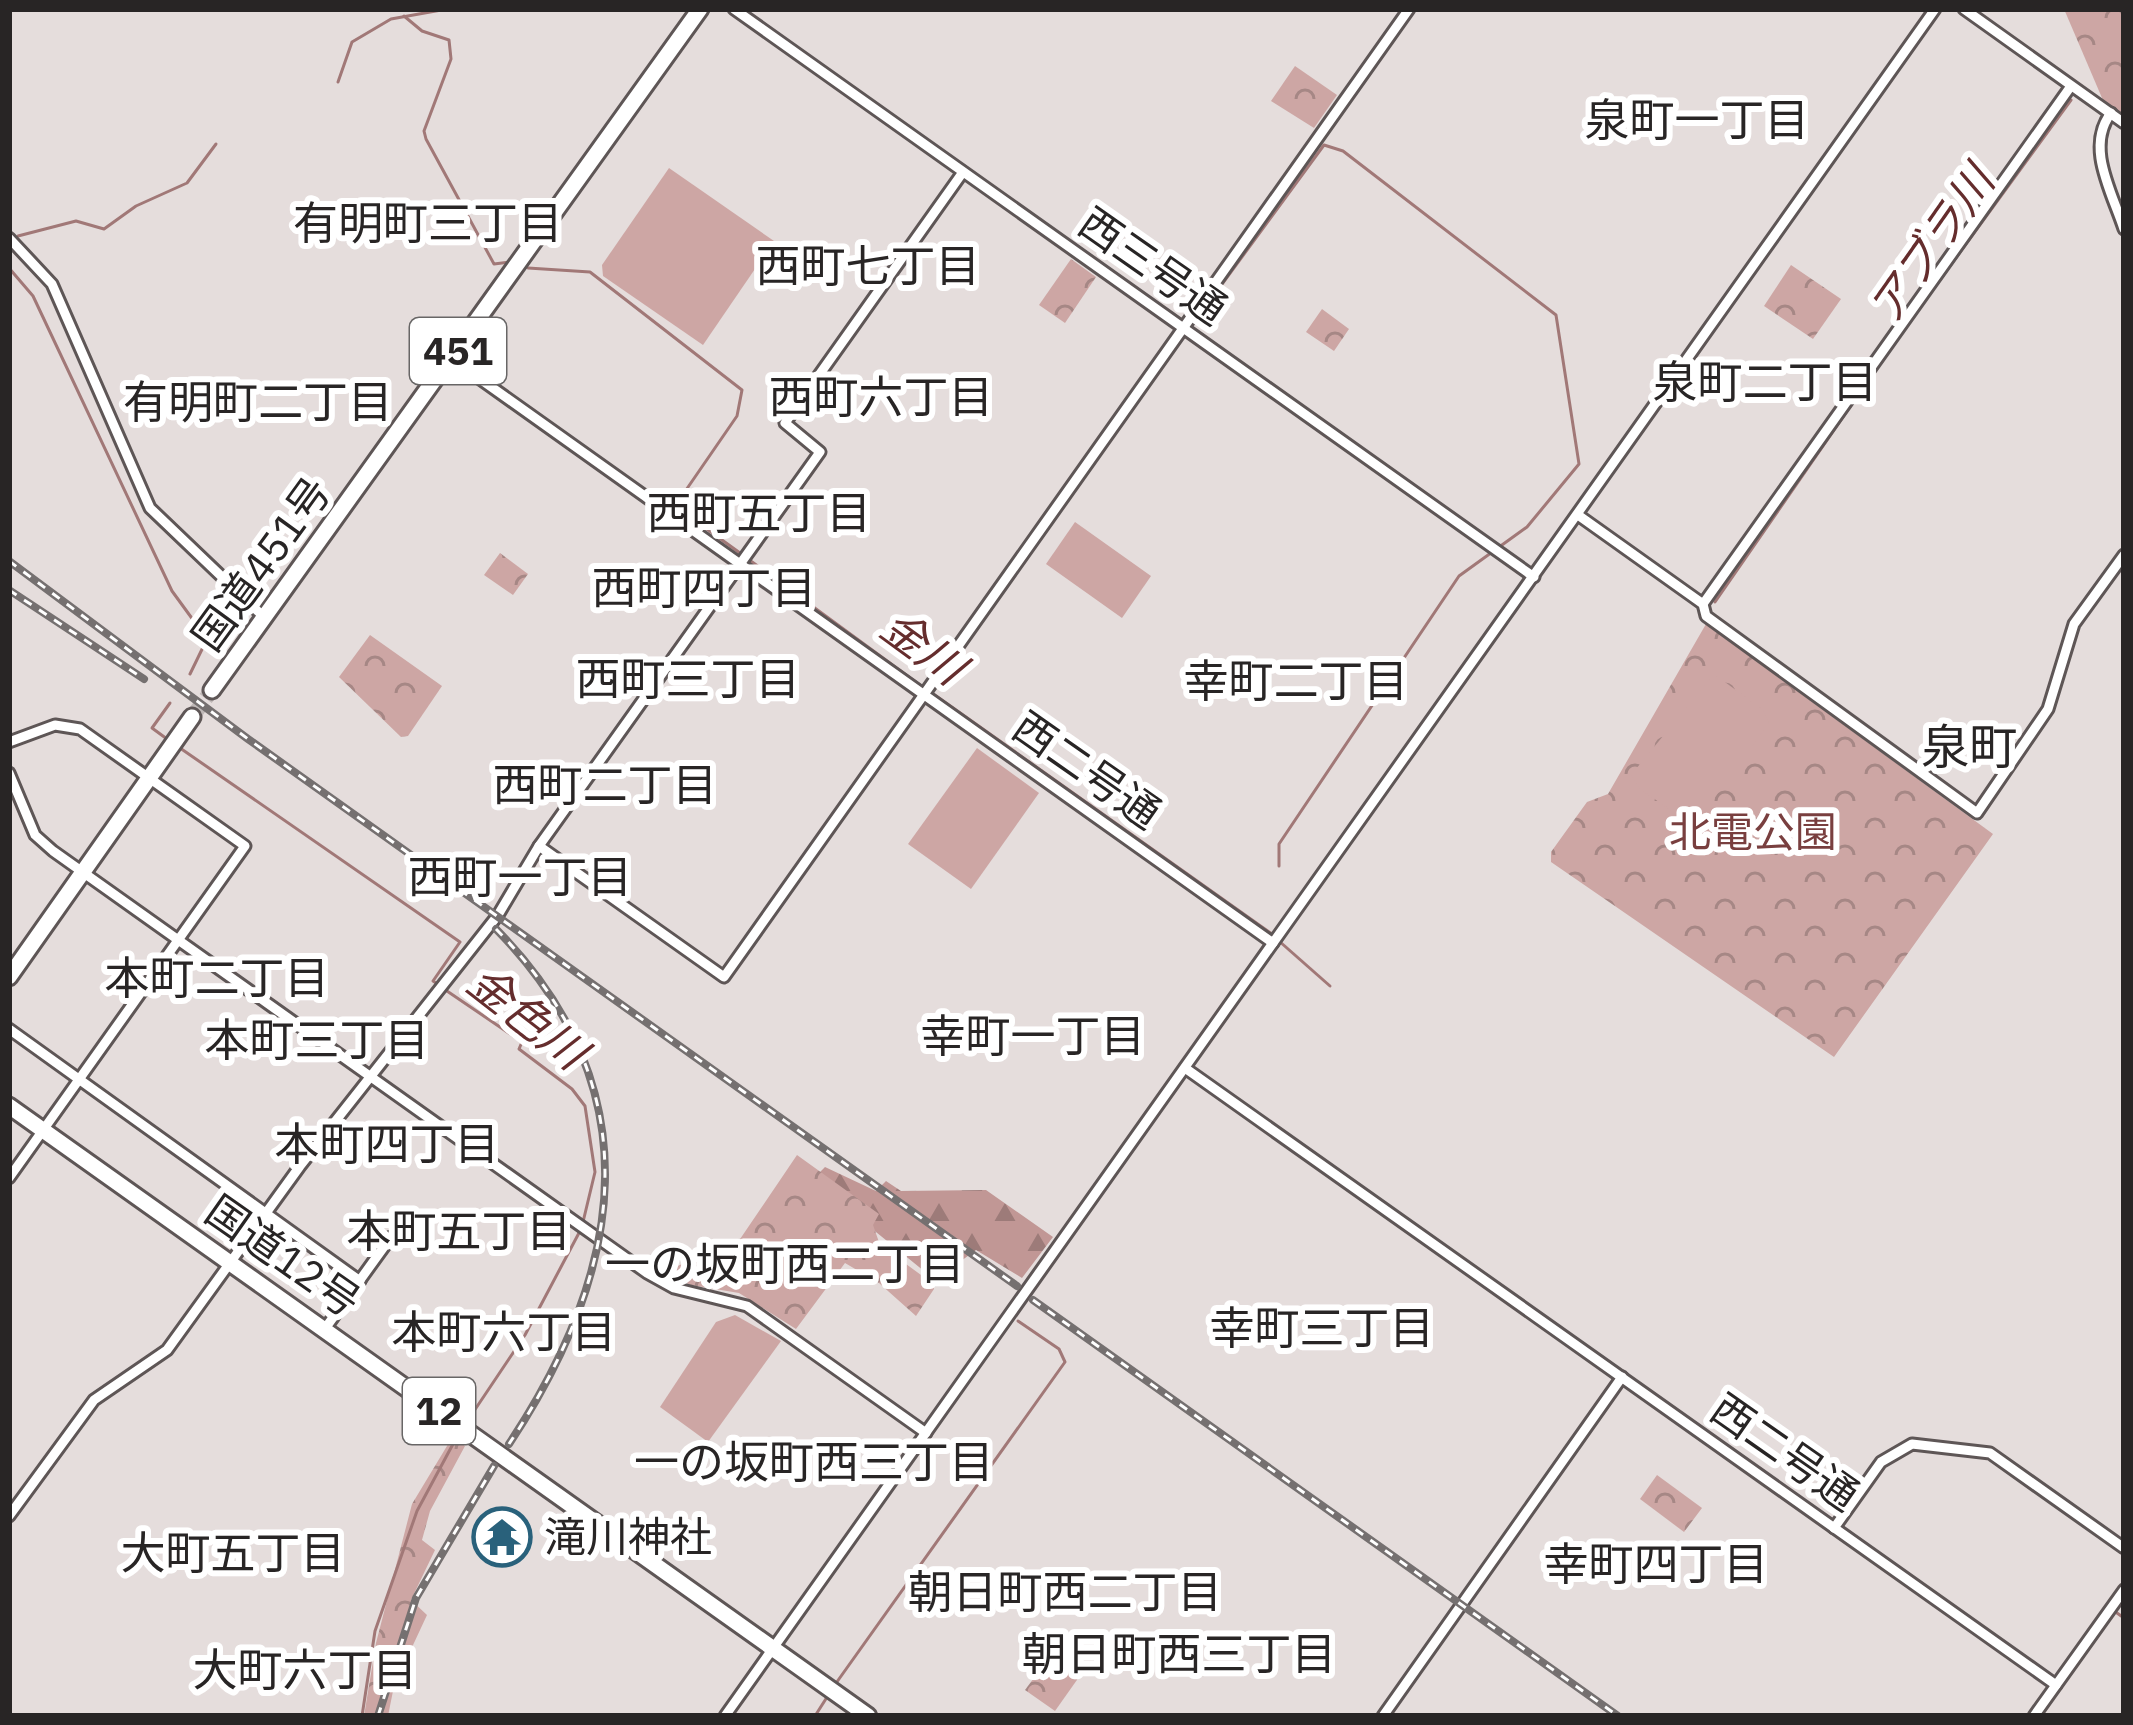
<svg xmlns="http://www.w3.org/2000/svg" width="2133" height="1725" font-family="'IBM Plex Sans','Noto Sans JP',sans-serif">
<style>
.forest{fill:url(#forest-firs)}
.park{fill:url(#park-crowns)}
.garden{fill:#cda6a4}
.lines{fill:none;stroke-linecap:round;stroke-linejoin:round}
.stream{stroke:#a17877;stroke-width:3}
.trunk-tunnel{stroke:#bfb8b7;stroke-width:15;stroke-dasharray:15 8;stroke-linecap:butt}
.tertiary-casing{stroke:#5e5656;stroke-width:15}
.trunk-casing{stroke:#5e5656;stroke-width:21}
.tertiary{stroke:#fff;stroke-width:9}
.trunk{stroke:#fff;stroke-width:15}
.rail-casing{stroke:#757070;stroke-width:8}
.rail{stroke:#fff;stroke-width:3;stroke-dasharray:9;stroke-linecap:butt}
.labels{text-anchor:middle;stroke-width:12;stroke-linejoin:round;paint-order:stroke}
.shield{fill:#fff;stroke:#686666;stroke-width:3}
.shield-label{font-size:39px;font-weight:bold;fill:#282525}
.street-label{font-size:42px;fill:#282525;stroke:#fff}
.park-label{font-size:42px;fill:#793f3f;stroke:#fff}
.poi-label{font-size:42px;fill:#282525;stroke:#fff;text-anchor:start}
.neighbourhood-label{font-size:45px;fill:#282525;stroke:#fff}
.water-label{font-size:45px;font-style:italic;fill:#652d2d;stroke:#fff}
.quarter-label{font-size:48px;fill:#282525;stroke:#fff}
</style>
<defs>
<pattern id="forest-firs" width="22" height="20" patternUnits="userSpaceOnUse" patternTransform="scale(3)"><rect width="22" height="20" fill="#c19795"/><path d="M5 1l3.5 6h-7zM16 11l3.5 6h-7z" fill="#9d7b79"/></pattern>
<pattern id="park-crowns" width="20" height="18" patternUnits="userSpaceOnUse" patternTransform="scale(3)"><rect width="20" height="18" fill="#cda6a4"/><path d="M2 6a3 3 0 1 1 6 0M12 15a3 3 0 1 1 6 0" fill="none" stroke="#a68785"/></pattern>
</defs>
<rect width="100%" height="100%" fill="#e5dddc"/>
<path class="forest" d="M825,1167L876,1191L886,1181L901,1191L986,1190L1053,1237L1022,1278L976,1250L935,1280L812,1180Z"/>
<g class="park">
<path d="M2064,9H2124V118L2105,105Z"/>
<path d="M1295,66L1337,95L1314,128L1271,101Z"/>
<path d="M1071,259L1096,277L1065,323L1039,305Z"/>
<path d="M1791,265L1841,299L1813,339L1764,306Z"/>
<path d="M1322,309L1349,329L1334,351L1306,332Z"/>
<path d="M500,553L528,574L513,595L484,575Z"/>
<path d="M1706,624L1993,834L1834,1057L1551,862V852L1587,802L1608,794Z"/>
<path d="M370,635L442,686L408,736L401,737L339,677Z"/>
<path d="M797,1155L879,1214L873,1225L880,1245L932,1283L934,1289L916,1316L879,1283L845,1263L796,1329L739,1293L691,1285L660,1272L736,1245Z"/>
<path d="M453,1436L465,1446L430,1511L422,1540L435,1550L411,1600L427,1615L394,1686L388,1716H364L376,1643L412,1504Z"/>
<path d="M1657,1475L1702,1508L1684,1532L1640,1499Z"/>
<path d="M1056,1648L1084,1670L1055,1711L1025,1690Z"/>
</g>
<g class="garden">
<path d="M669,168L774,241L703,345L603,276L602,265Z"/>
<path d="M1075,522L1151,576L1122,618L1046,564Z"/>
<path d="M1714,674L1763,710L1769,723L1694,826L1640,789L1631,775Z"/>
<path d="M977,748L1039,793L971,889L908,844Z"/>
<path d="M735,1315L781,1341L708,1442L660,1407L716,1322Z"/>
</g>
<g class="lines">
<g class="stream">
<path d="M404,16L422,31L449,40L451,59L424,131L426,139L494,264L510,262"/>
<path d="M338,82L352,42L391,19L447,9"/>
<path d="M18,236L76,221L104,229L136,206L187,183L216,144"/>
<path d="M9,268L33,296L172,591L207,639L190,674"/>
<path d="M528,268L590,272L742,390L737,416L675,506L740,553"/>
<path d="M1195,321L1324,145L1343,151L1556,315L1579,464L1527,527L1459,576L1279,844V866"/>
<path d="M1904,329L2071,100"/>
<path d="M748,559L924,688"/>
<path d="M1715,602L1888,352"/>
<path d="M932,693L1272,934"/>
<path d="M167,739L152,728L170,703"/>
<path d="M180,748L460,942L433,981L436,983"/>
<path d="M1279,941L1330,986"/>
<path d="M444,989L522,1042L519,1049L572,1089L585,1106L595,1172L583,1222"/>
<path d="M466,1423L525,1335L580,1231"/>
<path d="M2117,1613L2124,1618"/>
<path d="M834,1686L1065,1362L1059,1349L1018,1321"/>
<path d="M362,1716L375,1631L417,1511L460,1431"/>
<path d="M815,1716L829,1694"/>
</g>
<path class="trunk-tunnel" d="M192,717L212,690"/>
<g class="tertiary-casing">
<g id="tertiary">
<path d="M734,9L1534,577"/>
<path d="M1964,9L2124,123"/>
<path d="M2111,113C2085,147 2112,192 2124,229"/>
<path d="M9,238L52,284L150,508L266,619"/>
<path d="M452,359L1273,943"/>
<path d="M1578,515L1703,604L1706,616L1977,813L2048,709L2074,624L2124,555"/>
<path d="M1703,604L2071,86"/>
<path d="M9,742L55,725L80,729L245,846L9,1178"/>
<path d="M9,773L35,835L53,851L647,1273L674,1288L747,1306L926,1433"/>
<path d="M539,846L724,977L1409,9"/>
<path d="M9,1029L360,1281"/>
<path d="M1185,1068L2056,1685"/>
<path d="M324,1330L391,1237"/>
<path d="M9,1516L94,1400L167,1350L300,1166L498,915L539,846L820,452L785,423L963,172"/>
<path d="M1834,1528L1881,1462L1912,1444L1990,1453L2124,1548"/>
<path d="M725,1716L1935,9"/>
<path d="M1383,1716L1622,1377"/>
<path d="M2034,1716L2124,1590"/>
</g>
</g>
<g class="trunk-casing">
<g id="trunk">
<path d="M212,690L700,9"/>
<path d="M9,977L192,717"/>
<path d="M9,1106L868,1716"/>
</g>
</g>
<use href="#tertiary" class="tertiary"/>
<use href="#trunk" class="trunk"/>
<g class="rail-casing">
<g id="rail">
<path d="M9,561L248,739L1017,1286"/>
<path d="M9,590L144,679"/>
<path d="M496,929C654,1090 624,1271 509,1444"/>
<path d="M1033,1300L1618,1716"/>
<path d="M378,1716L416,1598L494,1466"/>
</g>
</g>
<use href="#rail" class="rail"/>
</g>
<defs>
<g id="temple-ring" transform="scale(3)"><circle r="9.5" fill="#fff" stroke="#29617b" stroke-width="1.5"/><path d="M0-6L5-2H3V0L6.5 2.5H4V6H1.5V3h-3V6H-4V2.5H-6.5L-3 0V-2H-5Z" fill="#29617b"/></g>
</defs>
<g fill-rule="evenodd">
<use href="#temple-ring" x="502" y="1537"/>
</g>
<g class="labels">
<g class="shield">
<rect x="410" y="318" width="96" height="66" rx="9"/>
<rect x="403" y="1378" width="72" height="66" rx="9"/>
</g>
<g class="shield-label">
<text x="458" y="365">451</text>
<text x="439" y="1425">12</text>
</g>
<g class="street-label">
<text transform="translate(1153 266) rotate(35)" y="15">西三号通</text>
<text transform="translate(261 564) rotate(-54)" y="15">国道451号</text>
<text transform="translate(1087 770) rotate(35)" y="15">西二号通</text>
<text transform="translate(283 1256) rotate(35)" y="15">国道12号</text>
<text transform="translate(1785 1452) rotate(35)" y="15">西二号通</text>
</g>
<g class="park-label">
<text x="1753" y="847">北電公園</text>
</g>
<g class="poi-label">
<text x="544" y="1552">滝川神社</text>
</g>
<g class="neighbourhood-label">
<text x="1697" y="136">泉町一丁目</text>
<text x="428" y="239">有明町三丁目</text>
<text x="868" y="282">西町七丁目</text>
<text x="1765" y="398">泉町二丁目</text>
<text x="881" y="413">西町六丁目</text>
<text x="258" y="418">有明町二丁目</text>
<text x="759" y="529">西町五丁目</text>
<text x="704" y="604">西町四丁目</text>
<text x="688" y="695">西町三丁目</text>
<text x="1296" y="697">幸町二丁目</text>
<text x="605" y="801">西町二丁目</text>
<text x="520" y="893">西町一丁目</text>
<text x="217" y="994">本町二丁目</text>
<text x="1033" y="1052">幸町一丁目</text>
<text x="317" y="1056">本町三丁目</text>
<text x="387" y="1160">本町四丁目</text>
<text x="459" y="1247">本町五丁目</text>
<text x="785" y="1280">一の坂町西二丁目</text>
<text x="1322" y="1344">幸町三丁目</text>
<text x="504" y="1348">本町六丁目</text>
<text x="814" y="1478">一の坂町西三丁目</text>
<text x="233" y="1569">大町五丁目</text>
<text x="1656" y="1580">幸町四丁目</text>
<text x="1065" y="1608">朝日町西二丁目</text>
<text x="1179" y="1670">朝日町西三丁目</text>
<text x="305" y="1686">大町六丁目</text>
</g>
<g class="water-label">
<text transform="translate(1931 245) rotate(-55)" y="16">アブラ川</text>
<text transform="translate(923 647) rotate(36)" y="16">金川</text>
<text transform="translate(527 1017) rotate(38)" y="16">金色川</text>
</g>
<g class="quarter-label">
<text x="1969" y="764">泉町</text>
</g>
</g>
<rect width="2133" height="1725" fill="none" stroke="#282525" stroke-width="24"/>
</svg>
